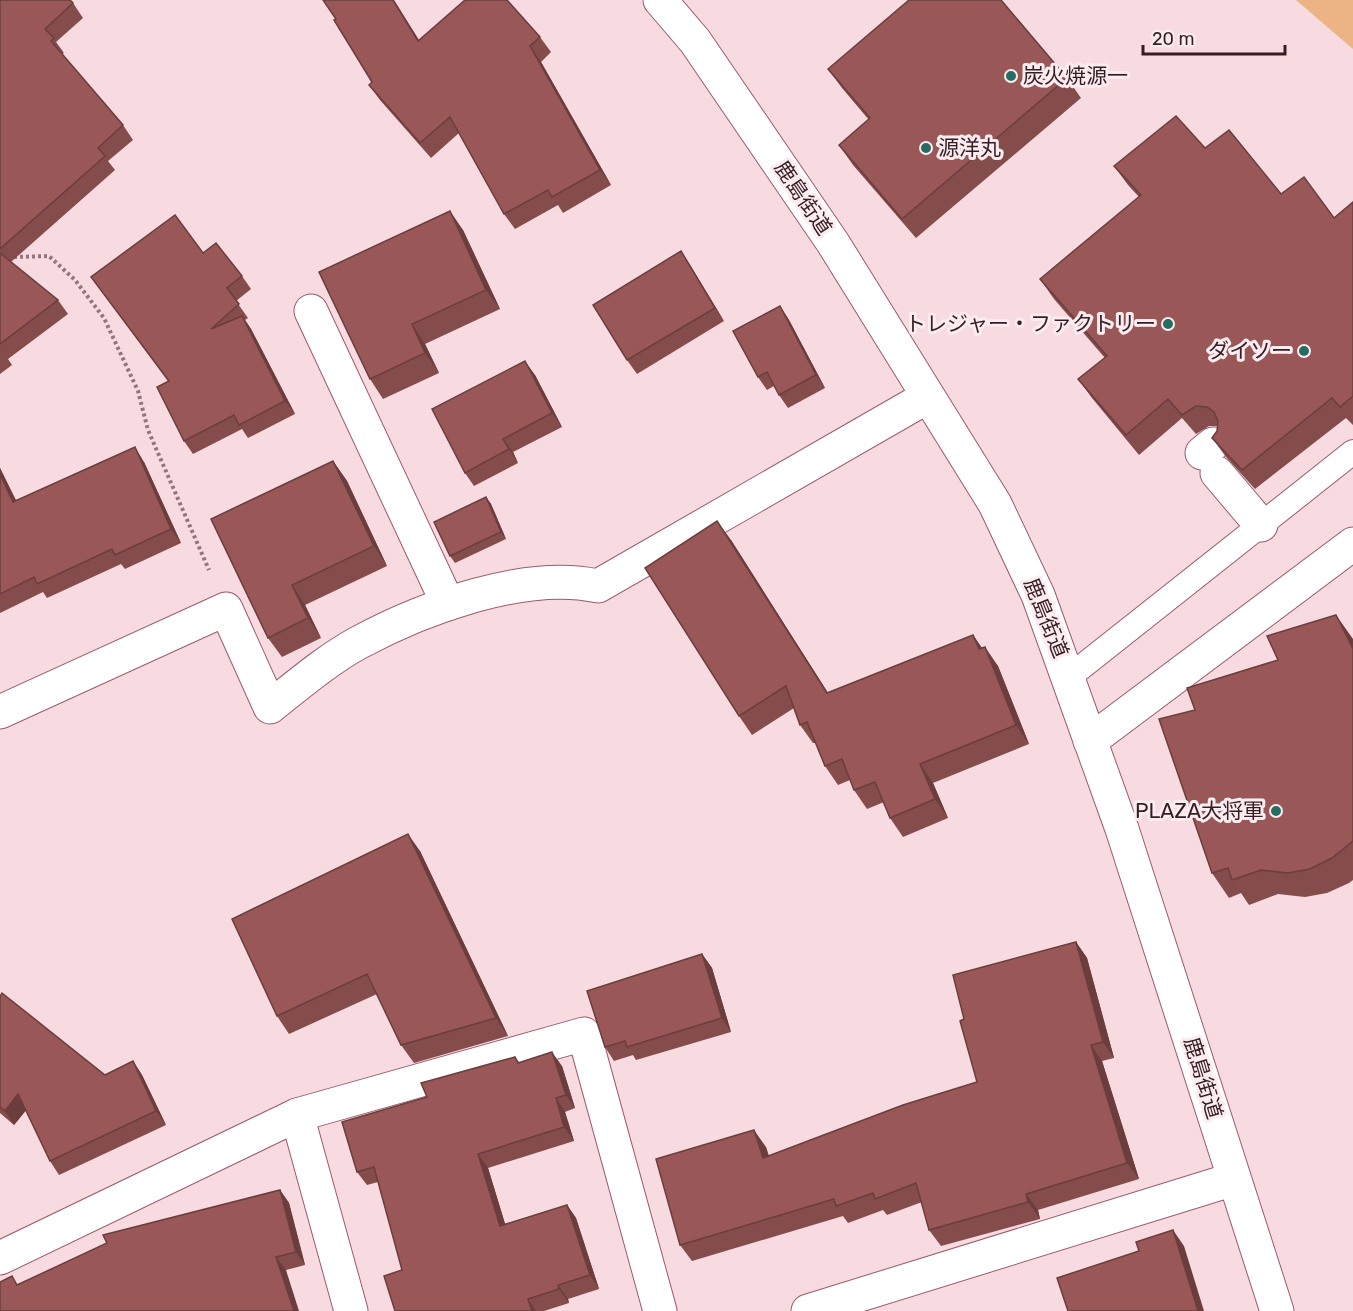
<svg xmlns="http://www.w3.org/2000/svg" width="1353" height="1311" font-family="Rubik,'Noto Sans JP',sans-serif">
<style>
.green{fill:#ecb484}
.lines{fill:none;stroke-linecap:round;stroke-linejoin:round}
.service-casing{stroke:#9b5b6d;stroke-width:26}
.pedestrian-casing{stroke:#9b5b6d;stroke-width:35}
.minor-casing{stroke:#9b5b6d;stroke-width:35}
.tertiary-casing{stroke:#9b5b6d;stroke-width:35}
.path{stroke:#91757d;stroke-width:4;stroke-dasharray:3 3;stroke-linecap:butt}
.service{stroke:#fff;stroke-width:24}
.pedestrian{stroke:#fff;stroke-width:33}
.minor{stroke:#fff;stroke-width:33}
.tertiary{stroke:#fff;stroke-width:33}
.wall{fill:#844c4b}
.shaded-wall{fill:#6b3e3d}
.building{fill:#995857;stroke:#6b3e3d;stroke-width:1.5}
.poi-dot{fill:#256c62;stroke:#fbecef;stroke-width:2}
.labels{text-anchor:middle;stroke-width:6;stroke-linejoin:round;paint-order:stroke}
.poi-label{font-size:21px;fill:#361c24;stroke:#fbecef;text-anchor:end}
.street-label{font-size:21px;fill:#361c24;stroke:#fbecef}
</style>
<rect width="100%" height="100%" fill="#f8dae1"/>
<path class="green" d="M1296,0H1353V49Z"/>
<g class="lines">
<g class="service-casing">
<path id="service" d="M1069,677L1353,452"/>
</g>
<g class="pedestrian-casing">
<g id="pedestrian">
<path d="M1202,453L1213,444"/>
<path d="M1217,473L1261,525"/>
</g>
</g>
<g class="minor-casing">
<g id="minor">
<path d="M311,311L448,604"/>
<path d="M0,712L226,609L270,707C298,685 327,660 358,643C423,608 525,570 598,586L927,397"/>
<path d="M1090,741L1353,544"/>
<path d="M297,1115L351,1311"/>
<path d="M0,1258L297,1115L584,1034L660,1311"/>
<path d="M808,1311L1234,1179"/>
</g>
</g>
<g class="tertiary-casing">
<path id="tertiary" d="M660,0L695,41L833,243L995,504L1038,595L1122,829L1277,1311"/>
</g>
<path class="path" d="M14,257L49,256L75,280L104,318L138,391L148,430L209,570"/>
<use href="#service" class="service"/>
<use href="#pedestrian" class="pedestrian"/>
<use href="#minor" class="minor"/>
<use href="#tertiary" class="tertiary"/>
</g>
<g class="wall">
<path d="M0,0L73,3L83,18L56,42L64,53L62,54L123,125L133,140L108,161L115,170L11,262L58,300L68,314L8,359L12,365L0,374Z"/>
<path d="M336,19L419,40L540,37L551,52L541,62L611,185L563,213L558,205L515,229L504,214L459,133L431,158L380,100L369,85L372,82Z"/>
<path d="M828,69L1067,78L1081,98L916,238L853,165L839,145L869,120L842,88Z"/>
<path d="M1205,148L1281,194L1334,218L1353,202V425L1346,418L1255,489L1226,457L1212,438L1217,431V426H1209L1196,434L1182,418L1139,455L1092,398L1078,379L1105,358L1054,299L1040,279L1139,197L1128,185L1114,166Z"/>
<path d="M463,230L500,309L425,344L439,373L383,399L370,379Z"/>
<path d="M681,251L690,265L724,321L637,374L627,360Z"/>
<path d="M203,253L242,276L251,289L236,301L248,318L245,320L251,329L295,414L248,438L242,429L193,454L184,441L168,381L91,277Z"/>
<path d="M780,306L789,320L825,388L788,408L779,395L774,386L767,390L758,377Z"/>
<path d="M535,375L562,427L513,452L518,463L474,486L465,473Z"/>
<path d="M333,461L347,481L387,566L305,605L321,638L282,657L268,638Z"/>
<path d="M144,462L181,543L125,569L121,564L47,598L43,592L0,613V468L16,500Z"/>
<path d="M486,497L491,504L506,539L455,563L450,556Z"/>
<path d="M731,540L828,693L973,635L982,648L998,666L1029,744L933,783L948,818L903,837L890,818L884,802L867,809L854,790L850,780L838,785L825,766L816,743H813L800,725L794,708L752,735L739,716Z"/>
<path d="M1353,639V880L1349,883L1327,893L1305,897L1278,894L1249,905L1241,893L1229,898L1212,873Z"/>
<path d="M420,851L508,1036L414,1063L401,1045L377,994L289,1034L277,1016Z"/>
<path d="M1076,942L1087,958L1114,1058L1102,1061L1139,1179L1038,1210L1040,1219L941,1246L929,1230L922,1202L887,1215L883,1210L848,1223L843,1216L692,1261L680,1245L766,1147L769,1156L977,1082L964,1019Z"/>
<path d="M702,954L712,968L731,1032L636,1060L633,1055L614,1061L605,1047Z"/>
<path d="M0,996L105,1075L133,1061L142,1075L166,1125L59,1175L50,1161L26,1110L14,1125L0,1113Z"/>
<path d="M515,1057L519,1062L562,1066L575,1108L565,1112L574,1141L488,1168L505,1224L567,1205L576,1218L599,1289L568,1299L569,1303L544,1311H395L402,1270L378,1182L367,1185L357,1172L427,1097Z"/>
<path d="M280,1190L289,1203L305,1265L286,1270L18,1285Z"/>
</g>
<g class="shaded-wall">
<path d="M393,0H394L429,56L418,41Z"/>
<path d="M530,46L541,62L611,185L600,170Z"/>
<path d="M450,211L463,230L500,309L486,290Z"/>
<path d="M681,251L690,265L724,321L715,308Z"/>
<path d="M780,306L789,320L825,388L816,375Z"/>
<path d="M242,316L251,329L295,414L285,401Z"/>
<path d="M412,324L425,344L439,373L425,353Z"/>
<path d="M525,361L535,375L562,427L552,413Z"/>
<path d="M503,439L513,452L518,463L509,449Z"/>
<path d="M135,447L144,462L181,543L171,529Z"/>
<path d="M333,461L347,481L387,566L374,546Z"/>
<path d="M0,468L23,516L13,502L0,474Z"/>
<path d="M486,497L491,504L506,539L501,532Z"/>
<path d="M717,521L731,540L840,712L827,693Z"/>
<path d="M292,585L305,605L321,638L308,618Z"/>
<path d="M1336,615L1353,639V649Z"/>
<path d="M973,635L986,654L979,649Z"/>
<path d="M985,647L998,666L1029,744L1016,725Z"/>
<path d="M920,764L933,783L948,818L935,799Z"/>
<path d="M408,834L420,851L508,1036L496,1018Z"/>
<path d="M1076,942L1087,958L1114,1058L1103,1042Z"/>
<path d="M702,954L712,968L731,1032L722,1018Z"/>
<path d="M1091,1045L1102,1061L1139,1179L1127,1163Z"/>
<path d="M552,1052L562,1066L575,1108L566,1095Z"/>
<path d="M133,1061L142,1075L166,1125L156,1111Z"/>
<path d="M18,1094L28,1108L14,1125L5,1111Z"/>
<path d="M556,1098L565,1112L574,1141L564,1127Z"/>
<path d="M754,1130L766,1147L774,1175L763,1158Z"/>
<path d="M478,1154L488,1168L510,1240L500,1226Z"/>
<path d="M280,1190L289,1203L305,1265L296,1252Z"/>
<path d="M1026,1194L1038,1210L1040,1219L1028,1202Z"/>
<path d="M567,1205L576,1218L599,1289L590,1275Z"/>
<path d="M1173,1230L1184,1246L1204,1311H1198Z"/>
<path d="M276,1257L286,1270L299,1311H294Z"/>
<path d="M558,1285L568,1299L569,1303L559,1289Z"/>
<path d="M528,1299L536,1311H532Z"/>
</g>
<g class="building">
<path d="M0,0H70L73,3L45,29L54,38L51,41L123,125L98,148L105,156L0,249Z"/>
<path d="M323,0H393L418,41L465,0H507L540,37L530,46L600,170L552,197L548,190L504,214L450,117L420,143L369,85L372,82L334,20L336,19Z"/>
<path d="M909,0H1001L1067,78L902,219L839,145L870,118L828,69Z"/>
<path d="M1176,116L1205,148L1229,130L1281,194L1304,177L1334,218L1353,202V396L1340,407L1332,398L1242,470L1212,438L1217,431L1218,421L1214,412L1207,407L1196,406L1182,415L1168,399L1126,435L1078,379L1107,356L1040,279L1141,195L1114,166Z"/>
<path d="M450,211L486,290L412,324L425,353L370,379L319,272Z"/>
<path d="M175,215L203,253L216,243L242,276L227,288L239,304L211,329L242,316L285,401L239,425L234,415L184,441L157,387L169,381L91,277Z"/>
<path d="M681,251L715,308L627,360L593,305Z"/>
<path d="M0,253L58,300L0,344Z"/>
<path d="M780,306L816,375L779,395L767,372L758,377L733,331Z"/>
<path d="M525,361L552,413L503,439L509,449L465,473L432,409Z"/>
<path d="M135,447L171,529L115,555L112,549L37,584L34,577L0,594V474L13,502Z"/>
<path d="M333,461L374,546L292,585L308,618L268,638L211,519Z"/>
<path d="M486,497L501,532L450,556L434,522Z"/>
<path d="M717,521L827,693L973,635L979,649L985,647L1016,725L920,764L935,799L890,818L875,782L854,790L842,759L825,766L807,722L800,725L786,686L739,716L645,568Z"/>
<path d="M1336,615L1353,649V841L1332,858L1310,869L1288,873L1261,870L1232,880L1228,868L1212,873L1159,719L1195,710L1187,688L1278,660L1267,636Z"/>
<path d="M408,834L496,1018L401,1045L367,974L277,1016L232,919Z"/>
<path d="M1076,942L1103,1042L1091,1045L1127,1163L1026,1194L1028,1202L929,1230L916,1183L875,1199L873,1193L836,1206L834,1199L680,1245L656,1159L754,1130L763,1158L903,1105L977,1082L960,1021L964,1019L953,975Z"/>
<path d="M702,954L722,1018L627,1047L625,1041L605,1047L587,991Z"/>
<path d="M2,993L105,1075L133,1061L156,1111L50,1161L18,1094L5,1111L0,1107V996Z"/>
<path d="M552,1052L566,1095L556,1098L564,1127L478,1154L500,1226L567,1205L590,1275L558,1285L559,1289L528,1299L532,1311H395L384,1276L402,1270L374,1167L357,1172L342,1122L427,1097L421,1083L515,1057L518,1063Z"/>
<path d="M280,1190L296,1252L276,1257L294,1311H0V1282L12,1276L17,1285L107,1243L103,1235Z"/>
<path d="M1173,1230L1198,1311H1068L1057,1278L1139,1251L1136,1242Z"/>
</g>
<g class="poi-dot">
<circle cx="1011" cy="76" r="6"/>
<circle cx="926" cy="148" r="6"/>
<circle cx="1168" cy="324" r="6"/>
<circle cx="1304" cy="351" r="6"/>
<circle cx="1276" cy="811" r="6"/>
</g>
<g class="labels">
<g class="poi-label">
<text x="1023" y="83" text-anchor="start">炭火焼源一</text>
<text x="938" y="155" text-anchor="start">源洋丸</text>
<text x="1156" y="331">トレジャー・ファクトリー</text>
<text x="1292" y="358">ダイソー</text>
<text x="1264" y="818">PLAZA大将軍</text>
</g>
<g class="street-label">
<text transform="translate(803 198) rotate(56)" y="7">鹿島街道</text>
<text transform="translate(1046 618) rotate(68)" y="7">鹿島街道</text>
<text transform="translate(1203 1078) rotate(73)" y="7">鹿島街道</text>
</g>
</g>
<path d="M1143 45v9h142v-9" fill="none" stroke="#361c24" stroke-width="3"/>
<text x="1152" y="45" font-size="18" fill="#361c24" stroke="#fbecef" stroke-width="4.5" paint-order="stroke">20 m</text>
</svg>
